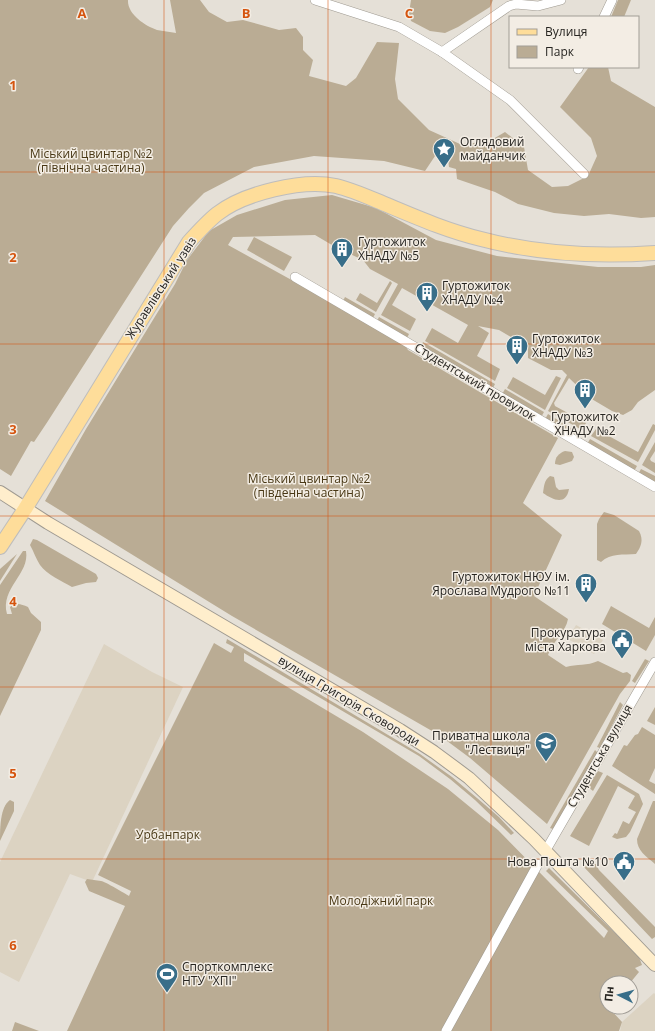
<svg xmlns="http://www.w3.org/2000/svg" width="655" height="1031" font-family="'Open Sans',sans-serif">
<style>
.built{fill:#dcd3c2}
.green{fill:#baac94}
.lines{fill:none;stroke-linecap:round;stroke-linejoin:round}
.street-casing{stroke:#9f9a91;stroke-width:10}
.secondary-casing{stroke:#9f9a91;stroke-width:14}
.primary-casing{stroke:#bebdbc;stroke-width:16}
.street{stroke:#fff;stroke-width:9}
.secondary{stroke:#fec;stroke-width:12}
.primary{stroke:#fedd9a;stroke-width:14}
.grid{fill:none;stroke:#d5540e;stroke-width:1;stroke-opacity:0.55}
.labels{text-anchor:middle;stroke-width:3;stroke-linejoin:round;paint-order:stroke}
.poi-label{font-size:12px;fill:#262420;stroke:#f3ede4;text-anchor:start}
.park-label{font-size:12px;fill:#483714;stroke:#f3ede4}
.street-label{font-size:12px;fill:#262420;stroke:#f3ede4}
.grid-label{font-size:13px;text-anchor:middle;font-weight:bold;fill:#d5540e;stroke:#f3ede4;stroke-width:3;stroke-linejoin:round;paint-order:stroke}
</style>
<rect width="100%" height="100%" fill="#e5e0d7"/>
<g class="built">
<path d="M576,625L603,640L594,654L568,639Z"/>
<path d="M104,644L152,672L183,687L92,882L70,874L19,982L0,972V862Z"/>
<path d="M654,993L655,994V1031H620L622,1022Z"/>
</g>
<g class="green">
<path d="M0,0H128C127,14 145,26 157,30C163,31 170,32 176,33L170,0H200L209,12L227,22L243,20L279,30L296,28L303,37V50L313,60L309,76L346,86L356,78L377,42L399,43L395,79L398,99L429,130L460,144L488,142L505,132L524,147L528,170L552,187L568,186L588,176L597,156L591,138L560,107L589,67H608L611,81L655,107V217L641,218L609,214L584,216L554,213L518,204L495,192L457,179L456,169L449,167L448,159L451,147L443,144L425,171L384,161L314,156L254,167L204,193L189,208L173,226L48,421L34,442L31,441L11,476L0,469Z"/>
<path d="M411,0H493L490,7L458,27L445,33L430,31L411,21L409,13Z"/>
<path d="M618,0H631L624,17H611Z"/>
<path d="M332,195L376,208L436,240L497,256L598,267H641L655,265V390L638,402L632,410L623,415L612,411L590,398L569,378L554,403L555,406L586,423L582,430L548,411L567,375L562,370H551L528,358V347L499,330L478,326L489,333L477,356L500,369L495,381L425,341L432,328L458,343L468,325L402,288L392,305L416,319L410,331L381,315L398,284L370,269L363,260L337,248L315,235L233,237L228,245L402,341L408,350L558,438L523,503L562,535L534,596L568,619C566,632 552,642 548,655L566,667C577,664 587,666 598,661L623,673L627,672L631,675L630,681L620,694L547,824L470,758L439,735L232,616L45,501L86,429L175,284L187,260L209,231L237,215L285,200Z"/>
<path d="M254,237L292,257L284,271L247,250Z"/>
<path d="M390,281L392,283L376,312L356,300L360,293L377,303Z"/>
<path d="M345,297L375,314L372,320L342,303Z"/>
<path d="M379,317L409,334L406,340L376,323Z"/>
<path d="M423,342L495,384L492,390L420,348Z"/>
<path d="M556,376L561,378L545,410L507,388L513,377L545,395Z"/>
<path d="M505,389L544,412L540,419L501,396Z"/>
<path d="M548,414L581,434L577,440L544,421Z"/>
<path d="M653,424L655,425V430L638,462L591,436L596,429L638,452Z"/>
<path d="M590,439L637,466L633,473L586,446Z"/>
<path d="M655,442V451L650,459L651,461L655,463V473L642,465Z"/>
<path d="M565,451L572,452L574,457L572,461L560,465L555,464C555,457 559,453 565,451Z"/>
<path d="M641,469L655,476V486L637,476Z"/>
<path d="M550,476L554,477L556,487L559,490L569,489C566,506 553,500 543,493C544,487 544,480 550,476Z"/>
<path d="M604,512L614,515L639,531C644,540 641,547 636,554C623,555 611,553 601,562L597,560V524L599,519Z"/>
<path d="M33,539L37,540L96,574L98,578L96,582L86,583L72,587C62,581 47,575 40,565C36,559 34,552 30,545Z"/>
<path d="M23,551H26C30,574 0,588 7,614H12L10,607C16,602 21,604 28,607L31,613L41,622V630L0,716V585Z"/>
<path d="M17,554L0,581V569Z"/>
<path d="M611,606L649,628L655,617V635L646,651L602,624Z"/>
<path d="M227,639L420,754L452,777L477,798L499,817L514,833L511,835L475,800L450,779L419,756L244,653V661L363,732L448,789L498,830L604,938L608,931L546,871L549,868L627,945L639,957L642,965L635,968L639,972L630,983H607V1007H611L610,1009L622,1022L619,1031H67L125,906L89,891L85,882L87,879C92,880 96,880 101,881C106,882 124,893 129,896L131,891L98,875L214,643L231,653L234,647L226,643Z"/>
<path d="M645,659L649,661L635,683L632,681Z"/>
<path d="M620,702L623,705L600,748L597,747Z"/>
<path d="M655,707V725L647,721Z"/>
<path d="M642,727L655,735V768L649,781L655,784V794L612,766L624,745L627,746L635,735L638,734Z"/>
<path d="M595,750L597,752V755L557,823L553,829L550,828Z"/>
<path d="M598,771L603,773L593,791L588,787Z"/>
<path d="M607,775L639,794L643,804L630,832L626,837L617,839L612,837L615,833L617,834L623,821L629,824L636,812L628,808L635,796L618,786L589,846L570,836Z"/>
<path d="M10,800L14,802V811L0,841C0,828 0,807 10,800Z"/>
<path d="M653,801H655V864C646,856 637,851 637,839Z"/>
<path d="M596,864L599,870L655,927V937L652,939L583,866Z"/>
<path d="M15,1022L39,1031H12Z"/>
</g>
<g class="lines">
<g class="street-casing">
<g id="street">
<path d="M315,0L399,27L442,52"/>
<path d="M561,0L538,6L516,4L509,6L442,52L510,100L584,174"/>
<path d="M604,17L612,0"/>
<path d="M578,69L579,67"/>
<path d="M295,277L655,487"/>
<path d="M546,850L655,662"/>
<path d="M446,1031L538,864"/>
</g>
</g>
<g class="secondary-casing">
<path id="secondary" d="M0,492L48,523L222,625L400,730L434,752L469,778L534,839L655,965"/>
</g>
<g class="primary-casing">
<path id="primary" d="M0,547L25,509L189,242C198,232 207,222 217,214C244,193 302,179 336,186C353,190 370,198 387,205C418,218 448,231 481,239C538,254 596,257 655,253"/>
</g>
<use href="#street" class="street"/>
<use href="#secondary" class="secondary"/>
<use href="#primary" class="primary"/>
</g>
<path class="grid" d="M164,0V1031M328,0V1031M491,0V1031M0,172H655M0,344H655M0,516H655M0,687H655M0,859H655"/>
<defs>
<g id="sight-pin" transform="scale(1.15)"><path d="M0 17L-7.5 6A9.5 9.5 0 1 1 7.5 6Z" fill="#386e89" stroke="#f3ede4"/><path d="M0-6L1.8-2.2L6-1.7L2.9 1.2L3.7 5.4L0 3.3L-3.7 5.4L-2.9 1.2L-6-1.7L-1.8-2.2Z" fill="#fff"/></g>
<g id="building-pin" transform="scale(1.15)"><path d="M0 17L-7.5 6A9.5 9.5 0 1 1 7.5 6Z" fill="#386e89" stroke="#f3ede4"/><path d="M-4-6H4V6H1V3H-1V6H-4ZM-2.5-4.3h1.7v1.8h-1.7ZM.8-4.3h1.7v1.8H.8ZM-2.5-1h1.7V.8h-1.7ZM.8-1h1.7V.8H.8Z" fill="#fff"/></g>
<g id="civic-pin" transform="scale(1.15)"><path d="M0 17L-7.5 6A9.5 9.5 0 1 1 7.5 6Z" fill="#386e89" stroke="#f3ede4"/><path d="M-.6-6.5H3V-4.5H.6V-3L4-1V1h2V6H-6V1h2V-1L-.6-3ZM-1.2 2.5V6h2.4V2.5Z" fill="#fff"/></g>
<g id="school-pin" transform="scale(1.15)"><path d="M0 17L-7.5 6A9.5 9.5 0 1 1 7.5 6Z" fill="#386e89" stroke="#f3ede4"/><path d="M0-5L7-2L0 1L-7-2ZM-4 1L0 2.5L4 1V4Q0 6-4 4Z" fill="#fff"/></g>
<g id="stadium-pin" transform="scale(1.15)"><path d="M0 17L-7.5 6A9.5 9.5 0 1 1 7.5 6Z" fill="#386e89" stroke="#f3ede4"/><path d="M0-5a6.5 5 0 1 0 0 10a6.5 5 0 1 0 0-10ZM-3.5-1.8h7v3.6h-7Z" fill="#fff"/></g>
</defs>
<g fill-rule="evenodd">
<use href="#sight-pin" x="444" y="149"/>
<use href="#building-pin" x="342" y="249"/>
<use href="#building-pin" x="427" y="293"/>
<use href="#building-pin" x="517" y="346"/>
<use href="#building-pin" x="585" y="390"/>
<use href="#building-pin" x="586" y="584"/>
<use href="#civic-pin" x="622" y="640"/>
<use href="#school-pin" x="546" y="743"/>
<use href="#civic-pin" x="624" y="862"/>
<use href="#stadium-pin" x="167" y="974"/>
</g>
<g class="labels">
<g class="poi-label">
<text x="460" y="146">Оглядовий<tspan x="460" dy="14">майданчик</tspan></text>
<text x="358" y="246">Гуртожиток<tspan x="358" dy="14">ХНАДУ №5</tspan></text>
<text x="442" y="290">Гуртожиток<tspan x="442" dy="14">ХНАДУ №4</tspan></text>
<text x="532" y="343">Гуртожиток<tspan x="532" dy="14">ХНАДУ №3</tspan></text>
<text x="585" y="421" text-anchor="middle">Гуртожиток<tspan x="585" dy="14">ХНАДУ №2</tspan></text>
<text x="570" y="581" text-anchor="end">Гуртожиток НЮУ ім.<tspan x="570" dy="14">Ярослава Мудрого №11</tspan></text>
<text x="606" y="637" text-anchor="end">Прокуратура<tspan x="606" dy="14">міста Харкова</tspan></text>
<text x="530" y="740" text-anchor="end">Приватна школа<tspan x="530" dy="14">"Лествиця"</tspan></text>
<text x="608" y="866" text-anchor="end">Нова Пошта №10</text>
<text x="182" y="971">Спорткомплекс<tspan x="182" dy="14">НТУ "ХПІ"</tspan></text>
</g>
<g class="park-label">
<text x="91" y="158">Міський цвинтар №2<tspan x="91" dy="14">(північна частина)</tspan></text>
<text x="309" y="483">Міський цвинтар №2<tspan x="309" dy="14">(південна частина)</tspan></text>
<text x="168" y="839">Урбанпарк</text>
<text x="381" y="905">Молодіжний парк</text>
</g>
<g class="street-label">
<text transform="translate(161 288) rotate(-57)" y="4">Журавлівський узвіз</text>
<text transform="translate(475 382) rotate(31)" y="4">Студентський провулок</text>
<text transform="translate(349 701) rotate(31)" y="4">вулиця Григорія Сковороди</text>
<text transform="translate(600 756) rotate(-60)" y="4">Студентська вулиця</text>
</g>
</g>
<g class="grid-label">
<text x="82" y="18">A</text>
<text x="246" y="18">B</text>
<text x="409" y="18">C</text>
<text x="13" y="90">1</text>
<text x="13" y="262">2</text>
<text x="13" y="434">3</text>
<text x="13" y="606">4</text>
<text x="13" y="778">5</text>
<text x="13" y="950">6</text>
</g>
<rect x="509" y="16" width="130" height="52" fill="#f3ede4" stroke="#a19d96"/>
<rect x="517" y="29" width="20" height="6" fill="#fedd9a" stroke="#a19d96"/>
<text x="545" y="36" font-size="12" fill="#262420">Вулиця</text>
<rect x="517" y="46" width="20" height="12" fill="#baac94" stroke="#a19d96"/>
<text x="545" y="56" font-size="12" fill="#262420">Парк</text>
<g transform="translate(619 995) rotate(276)"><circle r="19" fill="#f3ede4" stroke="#a19d96"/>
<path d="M0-3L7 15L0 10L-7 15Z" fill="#386e89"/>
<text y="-6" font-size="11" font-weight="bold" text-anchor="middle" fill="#262420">Пн</text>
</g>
</svg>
